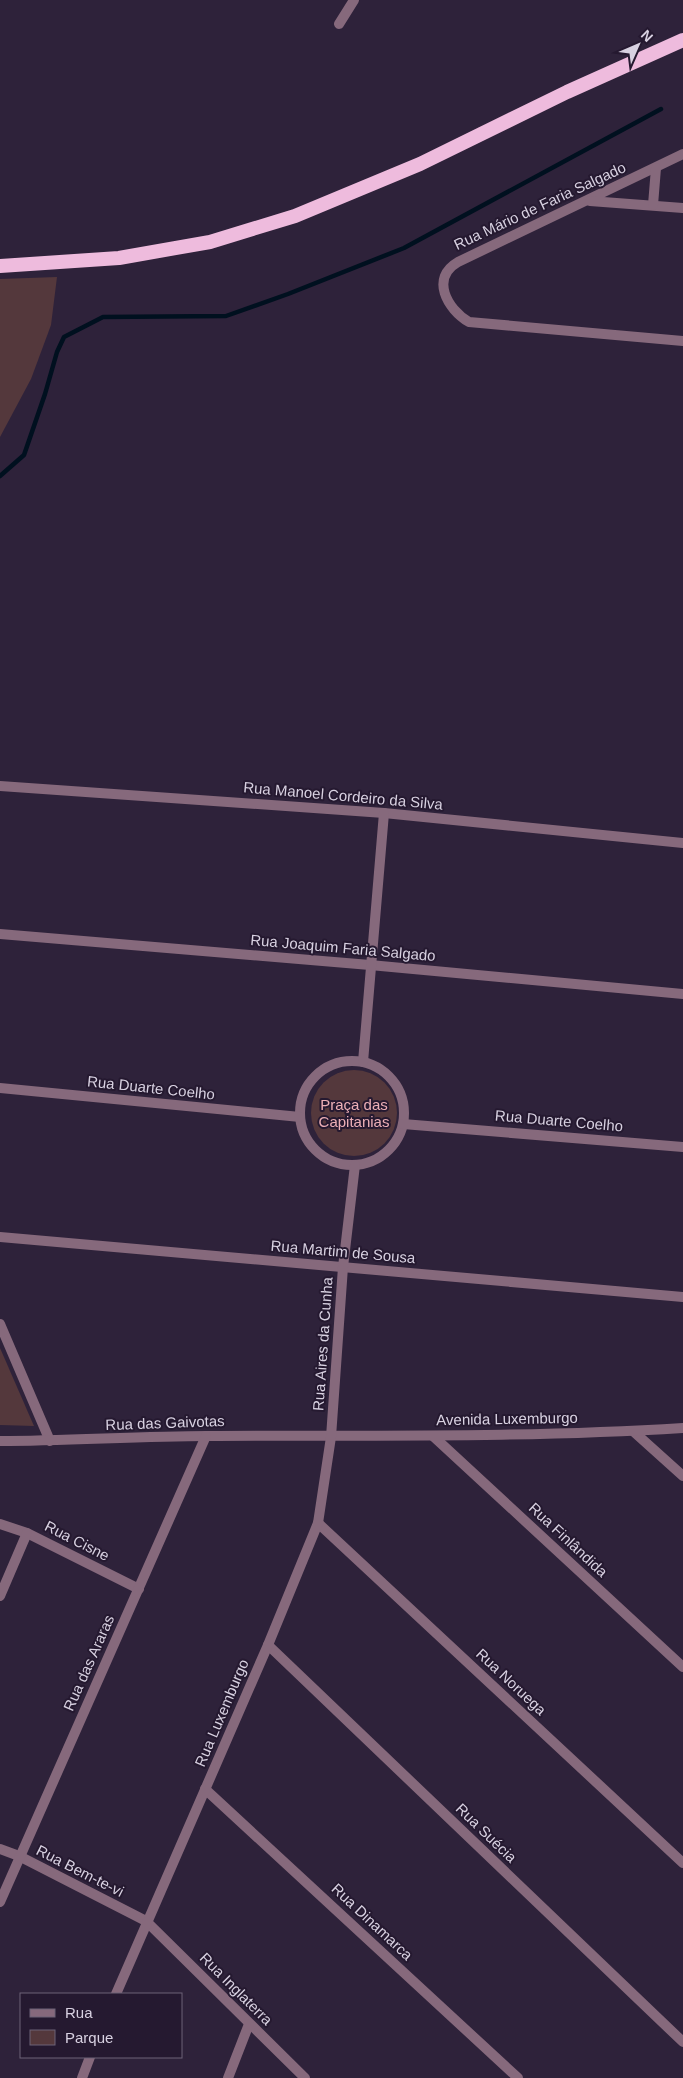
<svg xmlns="http://www.w3.org/2000/svg" width="683" height="2078" font-family="Arial,sans-serif">
<style>
.green{fill:#54383c}
.lines{fill:none;stroke-linecap:round;stroke-linejoin:round}
.stream{stroke:#00101f;stroke-width:4.5}
.minor{stroke:#86697c;stroke-width:10}
.trunk{stroke:#ebd;stroke-width:14}
.labels{text-anchor:middle;stroke-width:4;stroke-linejoin:round;paint-order:stroke}
.street-label{font-size:15px;fill:#d8d1e1;stroke:#251930}
.park-label{font-size:15px;fill:#ecafb6;stroke:#251930}
</style>
<rect width="100%" height="100%" fill="#2e223a"/>
<g class="green">
<path d="M57,277L51,325L31,379L0,437V279Z"/>
<circle cx="354" cy="1113" r="43"/>
<path d="M0,1348L34,1426L0,1425Z"/>
</g>
<g class="lines">
<path class="stream" d="M0,476L24,455L45,394L57,352L64,337L103,317L226,316L288,294L404,248L661,109"/>
<g class="minor">
<path d="M339,24L354,0"/>
<path d="M683,154L458,262C430,278 447,309 469,322L683,341"/>
<path d="M590,201L683,208"/>
<path d="M653,205L656,168"/>
<path d="M0,786L384,813L683,843"/>
<path d="M0,934L370,965L683,994"/>
<circle cx="352" cy="1113" r="52"/>
<path d="M363,1062L384,813"/>
<path d="M0,1088L300,1117"/>
<path d="M403,1124L683,1147"/>
<path d="M0,1237L683,1297"/>
<path d="M0,1324L50,1441"/>
<path d="M633,1431L683,1476"/>
<path d="M433,1436L683,1667"/>
<path d="M0,1441C69,1441 138,1436 208,1436C366,1435 525,1438 683,1428"/>
<path d="M318,1523L683,1863"/>
<path d="M0,1524L27,1533L139,1589"/>
<path d="M0,1596L27,1533"/>
<path d="M268,1645L683,2042"/>
<path d="M205,1789L518,2078"/>
<path d="M0,1849L19,1856L146,1921L305,2078"/>
<path d="M0,1902L206,1436"/>
<path d="M116,1994L268,1645L318,1523L331,1437L343,1267L355,1165"/>
<path d="M82,2078L90,2057"/>
<path d="M228,2078L249,2024"/>
</g>
<path class="trunk" d="M0,266L119,258L210,242L295,216L420,164L567,92L683,40"/>
</g>
<g class="labels">
<g class="street-label">
<text transform="translate(540 206) rotate(-25)" y="5">Rua Mário de Faria Salgado</text>
<text transform="translate(343 796) rotate(5)" y="5">Rua Manoel Cordeiro da Silva</text>
<text transform="translate(343 948) rotate(5)" y="5">Rua Joaquim Faria Salgado</text>
<text transform="translate(151 1088) rotate(6)" y="5">Rua Duarte Coelho</text>
<text transform="translate(559 1121) rotate(5)" y="5">Rua Duarte Coelho</text>
<text transform="translate(343 1252) rotate(5)" y="5">Rua Martim de Sousa</text>
<text transform="translate(323 1344) rotate(-86)" y="5">Rua Aires da Cunha</text>
<text transform="translate(507 1419) rotate(-1)" y="5">Avenida Luxemburgo</text>
<text transform="translate(165 1423) rotate(-2)" y="5">Rua das Gaivotas</text>
<text transform="translate(568 1540) rotate(43)" y="5">Rua Finlândida</text>
<text transform="translate(77 1541) rotate(27)" y="5">Rua Cisne</text>
<text transform="translate(89 1663) rotate(-66)" y="5">Rua das Araras</text>
<text transform="translate(511 1682) rotate(43)" y="5">Rua Noruega</text>
<text transform="translate(222 1713) rotate(-67)" y="5">Rua Luxemburgo</text>
<text transform="translate(486 1833) rotate(44)" y="5">Rua Suécia</text>
<text transform="translate(80 1871) rotate(27)" y="5">Rua Bem-te-vi</text>
<text transform="translate(372 1922) rotate(43)" y="5">Rua Dinamarca</text>
<text transform="translate(236 1989) rotate(45)" y="5">Rua Inglaterra</text>
</g>
<g class="park-label">
<text x="354" y="1110">Praça das<tspan x="354" dy="17">Capitanias</tspan></text>
</g>
</g>
<rect x="20" y="1993" width="162" height="65" fill="#251930" stroke="#6d6377"/>
<rect x="30" y="2009" width="25" height="8" fill="#86697c" stroke="#6d6377"/>
<text x="65" y="2018" font-size="15" fill="#d8d1e1">Rua</text>
<rect x="30" y="2030" width="25" height="15" fill="#54383c" stroke="#6d6377"/>
<text x="65" y="2043" font-size="15" fill="#d8d1e1">Parque</text>
<g transform="translate(638 45) rotate(45)" stroke="#251930" stroke-width="4" paint-order="stroke">
<path d="M0-4L9 19L0 12L-9 19Z" fill="#d8d1e1"/>
<text y="-8" font-size="14" font-weight="bold" text-anchor="middle" fill="#d8d1e1">N</text>
</g>
</svg>
